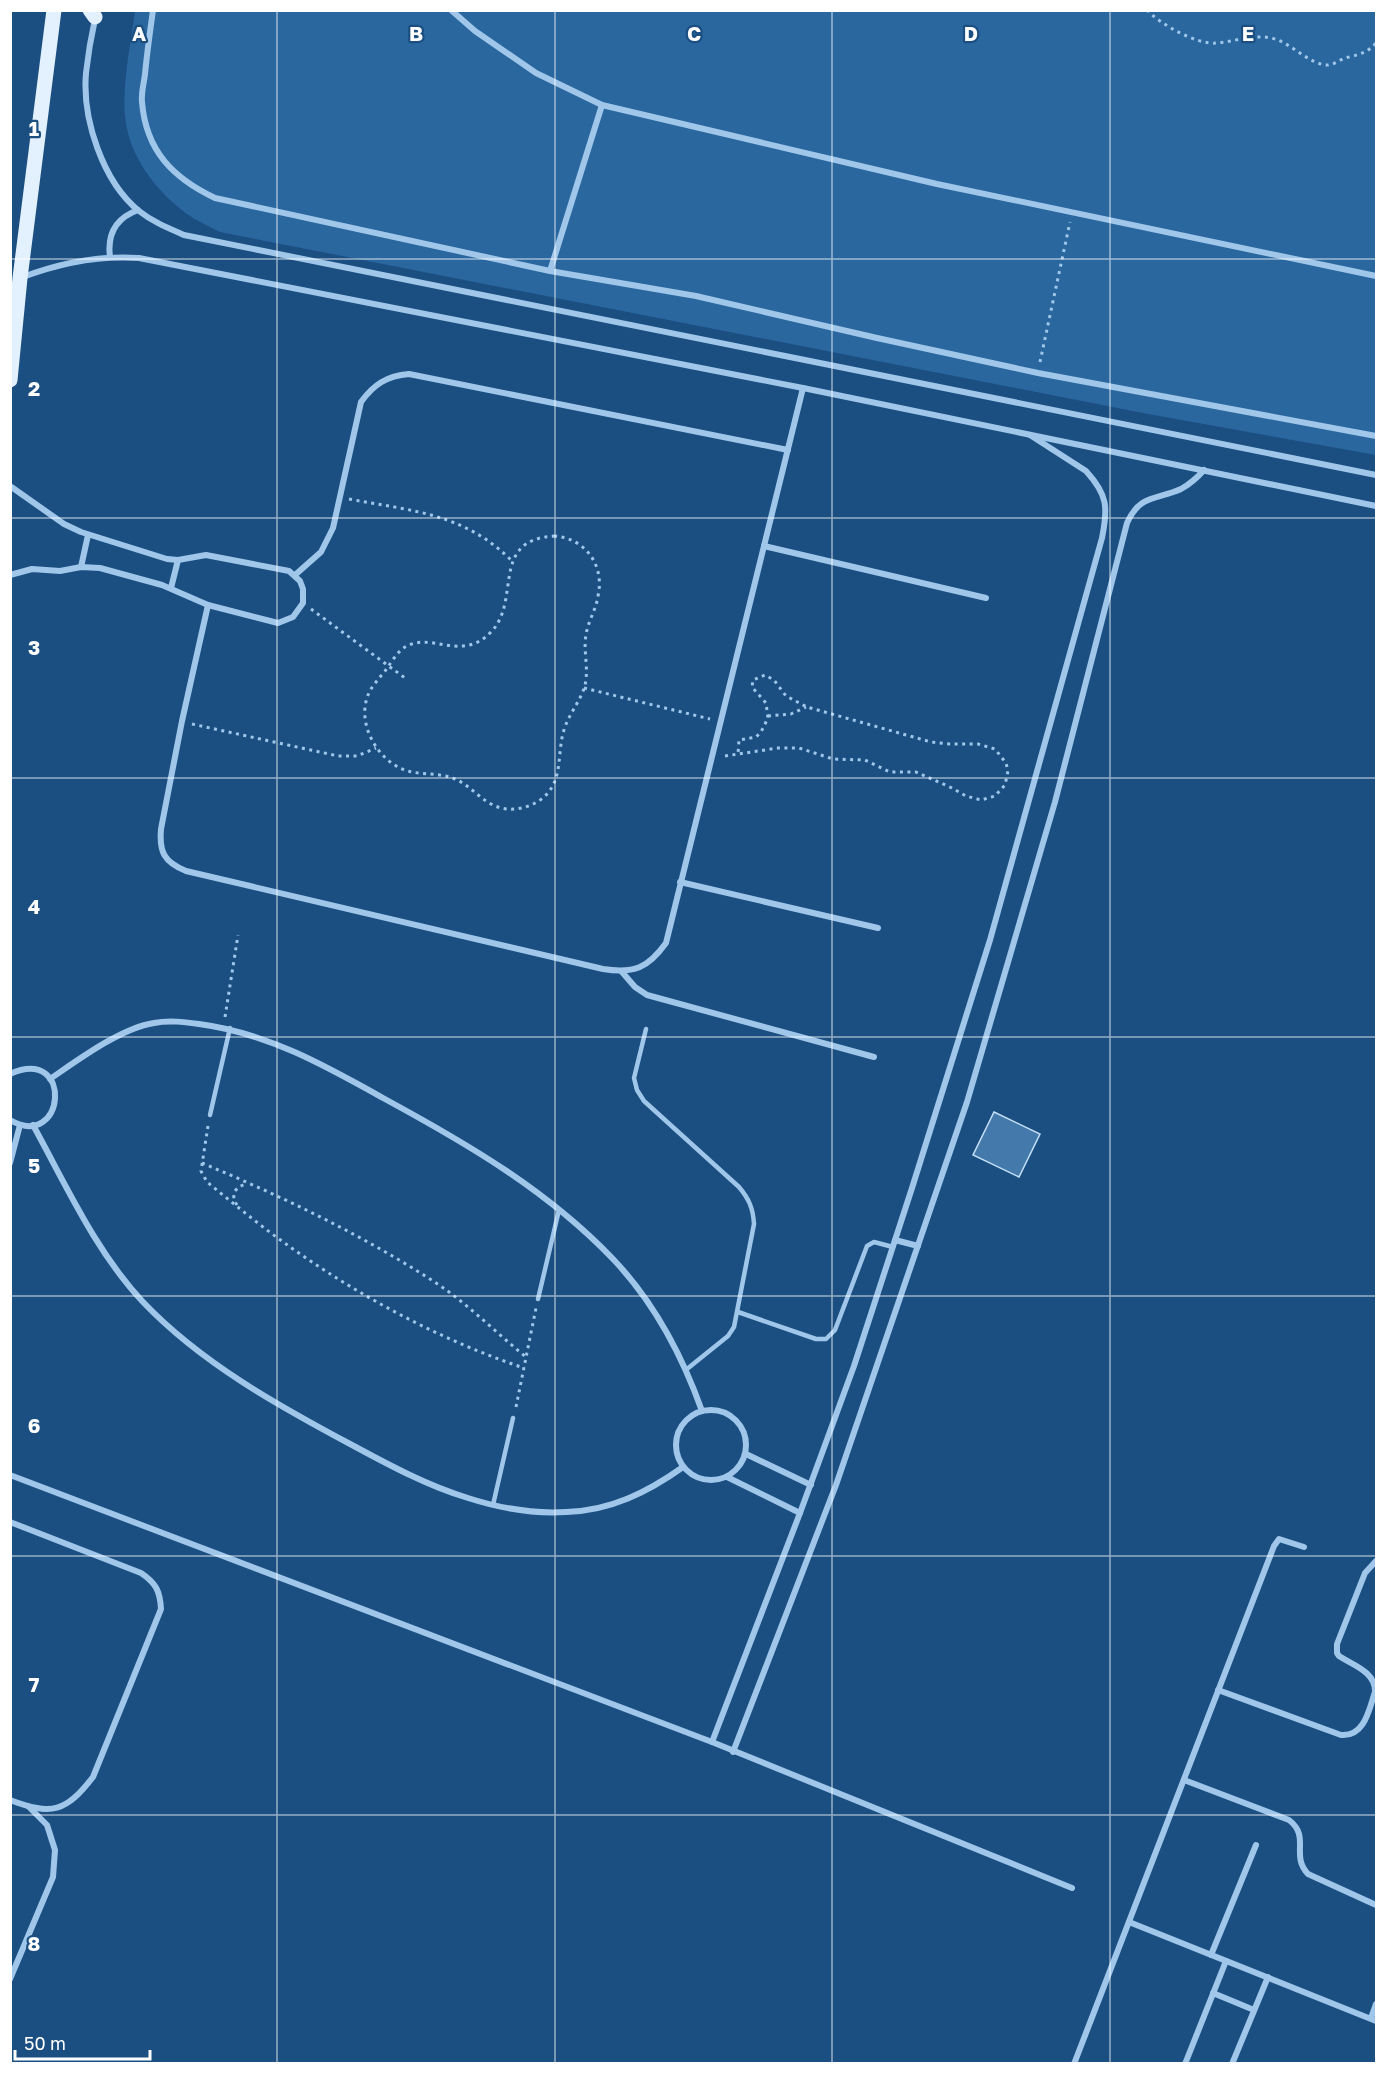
<svg xmlns="http://www.w3.org/2000/svg" width="1387" height="2074" font-family="'Golos Text',sans-serif">
<style>
.green{fill:#2a679f}
.building{fill:#4479ab;stroke:#c4dff8;stroke-width:1.5}
.lines{fill:none;stroke-linecap:round;stroke-linejoin:round}
.path{stroke:#a0c7ea;stroke-width:3;stroke-dasharray:3 4.5;stroke-linecap:butt}
.lane{stroke:#a0c7ea;stroke-width:4.5}
.street{stroke:#a0c7ea;stroke-width:6}
.primary{stroke:#e3f0fe;stroke-width:15}
.grid{fill:none;stroke:#fff;stroke-width:1.5;stroke-opacity:0.55}
.grid-label{font-size:20px;text-anchor:middle;font-weight:bold;fill:#fff;stroke:#1b4f82;stroke-width:4.5;stroke-linejoin:round;paint-order:stroke}
</style>
<rect width="100%" height="100%" fill="#1b4f82"/>
<path class="green" d="M135,11H1376V455L1148,414L220,232C209,226 197,221 187,214C156,191 129,157 125,116C122,83 131,43 135,11Z"/>
<path class="building" d="M994,1112L1040,1134L1019,1177L973,1155Z"/>
<g class="lines">
<g class="path">
<path d="M1147,10C1160,24 1197,45 1216,43C1234,42 1252,34 1271,38C1291,42 1309,65 1328,65C1336,64 1342,58 1349,57C1361,54 1368,52 1376,43"/>
<path d="M1040,362L1070,222"/>
<path d="M349,499C412,511 464,513 512,561"/>
<path d="M554,536C585,538 605,565 598,596C596,610 588,621 586,635C583,651 589,668 585,685C581,701 569,713 564,730C557,752 563,776 547,794C536,806 516,812 501,808C482,803 472,786 455,779C436,771 416,777 398,767C372,753 355,716 371,689C375,683 380,677 385,671C391,663 397,652 405,647C432,631 461,663 491,632C522,600 489,540 554,536Z"/>
<path d="M311,609L405,678"/>
<path d="M584,688L710,719"/>
<path d="M768,716L791,714L806,707"/>
<path d="M192,724L338,756H357L376,748"/>
<path d="M725,756L778,748H799L833,759L865,760L890,772H916L952,788L966,796L981,800L995,796L1005,785L1008,771L1006,763L995,749L978,744H950L931,742L807,707L786,696L774,680L765,675L753,680L752,687L766,703L768,718L761,732L756,737L739,740L738,754"/>
<path d="M225,1017L238,935"/>
<path d="M208,1126L201,1171L207,1182C233,1203 259,1225 286,1244C357,1295 440,1340 524,1368"/>
<path d="M202,1163C281,1196 358,1233 430,1279C465,1301 494,1331 526,1357"/>
<path d="M237,1205C230,1195 235,1187 246,1184"/>
<path d="M516,1407L536,1308"/>
</g>
<g class="lane">
<path d="M646,1029L634,1078L637,1090L644,1101L739,1187C749,1199 753,1208 754,1224L734,1327L728,1336L687,1369"/>
<path d="M210,1115L230,1028"/>
<path d="M538,1299L559,1210"/>
<path d="M738,1312L816,1339H826L835,1330L867,1246L874,1242L893,1247"/>
<path d="M493,1505L513,1418"/>
</g>
<g class="street">
<path d="M153,10C150,32 147,53 145,74C144,83 141,93 142,102C146,151 173,178 215,198L550,271L696,296L877,338L1038,373L1376,436"/>
<path d="M451,10L475,31L536,73L602,105L937,184L1376,276"/>
<path d="M95,19C91,37 88,55 86,73C82,119 103,182 139,211C153,222 168,228 184,235L1376,475"/>
<path d="M110,257C107,234 116,218 138,210"/>
<path d="M550,271L602,105"/>
<path d="M20,278C59,263 97,255 139,258L803,388L1376,506"/>
<path d="M10,486L64,524L81,532L167,559L178,560L206,555L289,571L300,581L303,589V603L293,617L278,623L208,605L162,585L100,568L81,567L60,571L32,569L10,575"/>
<path d="M764,546L986,598"/>
<path d="M81,567L88,535"/>
<path d="M295,575L321,552L333,528L361,402C374,384 387,376 409,374L788,450"/>
<path d="M171,588L178,560"/>
<path d="M208,605L182,721L161,829C159,852 164,862 186,871L603,969C634,974 648,968 666,943L803,388"/>
<path d="M680,882L878,928"/>
<path d="M622,972L635,987L647,995L874,1057"/>
<path d="M10,1074C75,1045 65,1152 10,1120"/>
<path d="M50,1079C78,1060 121,1028 154,1023C169,1020 184,1022 199,1024C267,1033 324,1065 383,1098C466,1143 547,1190 613,1259C655,1303 682,1355 702,1411"/>
<path d="M33,1125C66,1185 96,1252 143,1302C201,1363 279,1406 352,1445C389,1465 428,1486 468,1498C499,1508 533,1514 566,1512C610,1511 648,1492 683,1467"/>
<path d="M10,1163L20,1125"/>
<path d="M895,1240L918,1246"/>
<circle cx="711" cy="1445" r="35"/>
<path d="M746,1454L811,1485"/>
<path d="M10,1475L712,1742L1072,1888"/>
<path d="M727,1477L800,1513"/>
<path d="M10,1522L141,1573C156,1583 160,1591 161,1609L93,1777C66,1812 52,1816 10,1800"/>
<path d="M1218,1690L1341,1735C1365,1737 1369,1709 1375,1692C1376,1672 1353,1665 1339,1656L1337,1653V1644L1365,1573L1376,1561"/>
<path d="M712,1742L800,1513L854,1366L912,1188L990,940L1102,538C1108,508 1108,495 1086,471L1030,435"/>
<path d="M733,1752L836,1485L967,1102L1055,802L1127,523C1140,494 1157,500 1181,489C1190,484 1197,478 1204,470"/>
<path d="M1184,1780L1289,1820C1311,1837 1290,1855 1308,1874L1376,1905"/>
<path d="M1129,1922L1376,2021"/>
<path d="M1211,1955L1256,1845"/>
<path d="M10,1979L53,1877L55,1850L47,1825L29,1807"/>
<path d="M1213,1993L1254,2010"/>
<path d="M1371,2018L1376,2004"/>
<path d="M1074,2064L1274,1546L1279,1539L1304,1547"/>
<path d="M1185,2064L1226,1961"/>
<path d="M1232,2064L1268,1977"/>
</g>
<g class="primary">
<path d="M90,10L95,17"/>
<path d="M10,380L20,278L54,10"/>
</g>
</g>
<path class="grid" d="M277,10V2064M555,10V2064M832,10V2064M1110,10V2064M10,259H1376M10,518H1376M10,778H1376M10,1037H1376M10,1296H1376M10,1556H1376M10,1815H1376"/>
<g class="grid-label">
<text x="139" y="41">A</text>
<text x="416" y="41">B</text>
<text x="694" y="41">C</text>
<text x="971" y="41">D</text>
<text x="1248" y="41">E</text>
<text x="34" y="136">1</text>
<text x="34" y="396">2</text>
<text x="34" y="655">3</text>
<text x="34" y="914">4</text>
<text x="34" y="1173">5</text>
<text x="34" y="1433">6</text>
<text x="34" y="1692">7</text>
<text x="34" y="1951">8</text>
</g>
<rect width="1387" height="2074" fill="none" stroke="#ffffff" stroke-width="24"/>
<path d="M15 2050v9h135v-9" fill="none" stroke="#ffffff" stroke-width="3"/>
<text x="24" y="2050" font-size="18" fill="#ffffff" stroke="#1b4f82" stroke-width="4.5" paint-order="stroke">50 m</text>
</svg>
